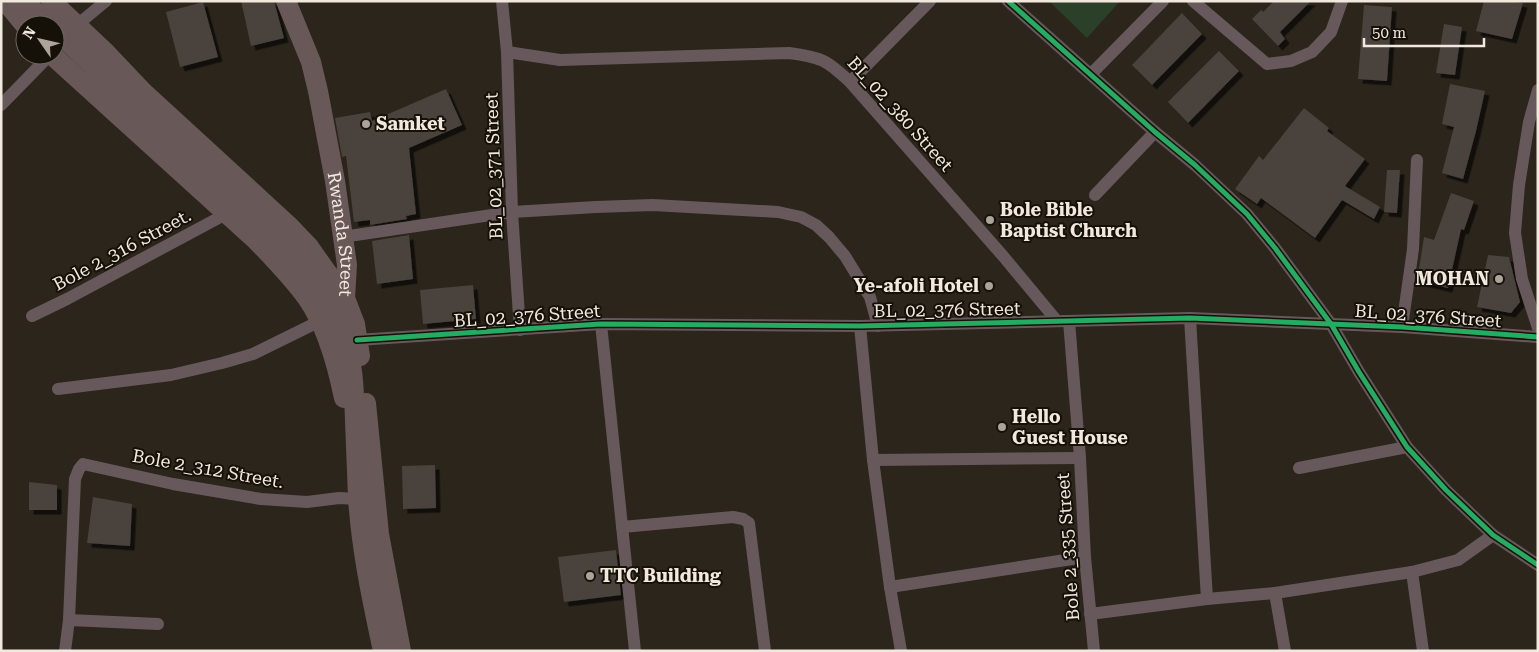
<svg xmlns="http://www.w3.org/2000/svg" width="1539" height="652" font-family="'Roboto Serif',serif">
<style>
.green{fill:#2b4029}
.building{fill:#49423c;filter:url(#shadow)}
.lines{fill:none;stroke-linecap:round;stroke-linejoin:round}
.street{stroke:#67595b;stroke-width:12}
.primary{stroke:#695858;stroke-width:20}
.cycleway-casing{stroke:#151008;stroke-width:8}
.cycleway{stroke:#26ab63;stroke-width:5}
.poi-dot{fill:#aca49a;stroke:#151008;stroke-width:2}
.labels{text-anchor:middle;stroke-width:4;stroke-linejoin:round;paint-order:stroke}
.street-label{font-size:18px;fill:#f1e9de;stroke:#151008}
.poi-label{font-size:18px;font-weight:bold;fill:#f1e9de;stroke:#151008;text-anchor:start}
</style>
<defs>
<filter id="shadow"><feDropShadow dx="4.5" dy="4.5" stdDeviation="0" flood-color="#0009"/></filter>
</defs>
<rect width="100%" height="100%" fill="#2b251b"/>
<path class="green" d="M1049,1H1120L1087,38Z"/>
<g class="building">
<path d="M241,1H274L284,38L251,46Z"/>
<path d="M1274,1H1311L1280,32L1285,39L1278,46L1252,19L1261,10L1263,12Z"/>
<path d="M1484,1H1510L1523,3L1512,39L1476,31Z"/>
<path d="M203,2L218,57L180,67L166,12Z"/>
<path d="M1364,5L1392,7L1387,81L1358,79Z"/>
<path d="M1182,13L1202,34L1152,85L1132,65Z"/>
<path d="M1444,24L1462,27L1455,75L1436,73Z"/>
<path d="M1219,51L1239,71L1188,123L1168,102Z"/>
<path d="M1450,84L1485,91L1476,131L1463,179L1442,173L1454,127L1442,124Z"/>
<path d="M446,89L462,125L409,148L416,214L406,216L407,219L370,225V220L354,222L346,156L342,157L335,118L370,112L372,121Z"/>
<path d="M1304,108L1329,128L1327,131L1365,159L1345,186L1380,207L1374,219L1342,200L1315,238L1261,198L1257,204L1235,189L1259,156L1263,160Z"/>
<path d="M1387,170H1400L1397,213L1384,212Z"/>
<path d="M1451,193L1474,201L1464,230L1461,229L1448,288L1417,281L1424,237L1434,240Z"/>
<path d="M409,235L413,279L377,284L372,241Z"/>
<path d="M1488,255L1509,257L1520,302L1511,313L1477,307Z"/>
<path d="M473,285L476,319L423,324L420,290Z"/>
<path d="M435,465L436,508L403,509L402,466Z"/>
<path d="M29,482L57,485V510H29Z"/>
<path d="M93,497L132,504L130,546L87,543Z"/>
<path d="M616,550L621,595L564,602L558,557Z"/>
</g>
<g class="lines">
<g class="street">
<path d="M502,1L507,52L512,212L520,330"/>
<path d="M1008,1L1155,132L1195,165L1247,214L1275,248L1331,324L1359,372L1407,447L1446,490L1493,535L1538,565"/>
<path d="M1193,1L1267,64L1291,61L1312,52L1331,32L1342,1"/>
<path d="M71,30L106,1"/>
<path d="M507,52L560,60L789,53C821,57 827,60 850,82L1003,256L1057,321"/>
<path d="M1091,74L1163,1"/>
<path d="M850,82L930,1"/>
<path d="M1538,90L1529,122L1519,185L1515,233L1522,279L1538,328"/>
<path d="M1,105L50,55"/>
<path d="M1095,195L1155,132"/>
<path d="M342,237L512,212L596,207L653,205L778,212L801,217L816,225L829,237L845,256L870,297L878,326"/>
<path d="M32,316L67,299L226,214"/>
<path d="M1190,318L1207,599"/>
<path d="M1069,321L1080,458L1085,557L1094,651"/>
<path d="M601,324L635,651"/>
<path d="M860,326L873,460L890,587L901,651"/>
<path d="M1402,327L1413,249L1417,160"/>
<path d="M357,340L601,324L860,326L1190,318L1402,327L1538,337"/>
<path d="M58,389L171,375L222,363L253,354L320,321"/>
<path d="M873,460L1080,458"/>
<path d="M1299,468L1407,447"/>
<path d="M622,527L733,517L743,519L749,523L765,651"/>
<path d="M1412,572L1423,651"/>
<path d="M890,587L1085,557"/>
<path d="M1275,593L1285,651"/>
<path d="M1090,614L1207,599L1275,593L1412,572L1458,560L1493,535"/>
<path d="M69,620L158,624"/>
<path d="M65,651L69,620L75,479L79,469L83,464L173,484L261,499L307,502L339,498L358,499"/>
</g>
<g class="primary">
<path d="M5,1L25,25"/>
<path d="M24,1L49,25"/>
<path d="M51,1L104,51L141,90L288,225L309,247L345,298"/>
<path id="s1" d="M286,1L311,62L318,91L335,181L347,265L345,298L355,324L360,356"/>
<path d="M55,30L282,243C307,272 331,302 344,338C354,364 354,394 355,421C356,446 357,472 358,497C361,548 372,600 383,651"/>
<path d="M52,55L256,240C274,259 292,277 307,298C327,326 337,364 344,398"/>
<path d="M366,403L379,534L401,651"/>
</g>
<g class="cycleway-casing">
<g id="cycleway">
<path d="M1008,1L1155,132L1195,165L1247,214L1275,248L1331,324L1359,372L1407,447L1446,490L1493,535L1538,565"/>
<path d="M357,340L601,324L860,326L1190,318L1402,327L1538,337"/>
</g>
</g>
<use href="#cycleway" class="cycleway"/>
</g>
<g class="poi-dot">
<circle cx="366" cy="124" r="5"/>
<circle cx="990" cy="220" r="5"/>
<circle cx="1499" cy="279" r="5"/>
<circle cx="989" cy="286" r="5"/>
<circle cx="1002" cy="427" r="5"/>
<circle cx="590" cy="576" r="5"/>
</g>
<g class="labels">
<g class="street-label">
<text transform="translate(900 114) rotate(48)" y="6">BL_02_380 Street</text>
<text transform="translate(494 166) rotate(-92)" y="6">BL_02_371 Street</text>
<text dy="6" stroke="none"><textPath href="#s1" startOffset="241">Rwanda Street</textPath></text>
<text transform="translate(122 250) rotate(-28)" y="6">Bole 2_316 Street.</text>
<text transform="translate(947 310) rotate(-1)" y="6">BL_02_376 Street</text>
<text transform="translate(527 316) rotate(-4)" y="6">BL_02_376 Street</text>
<text transform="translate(1428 316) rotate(4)" y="6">BL_02_376 Street</text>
<text transform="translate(208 469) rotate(10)" y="6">Bole 2_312 Street.</text>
<text transform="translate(1068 547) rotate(-94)" y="6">Bole 2_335 Street</text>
</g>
<g class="poi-label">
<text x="376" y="130">Samket</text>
<text x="1000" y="216">Bole Bible<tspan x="1000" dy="21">Baptist Church</tspan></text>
<text x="1489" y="285" text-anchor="end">MOHAN</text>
<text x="979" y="292" text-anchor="end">Ye-afoli Hotel</text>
<text x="1012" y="423">Hello<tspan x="1012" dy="21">Guest House</tspan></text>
<text x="600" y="582">TTC Building</text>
</g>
</g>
<rect width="1539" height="652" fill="none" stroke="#f1e9de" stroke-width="5"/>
<g transform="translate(40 40) rotate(304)"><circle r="24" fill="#151008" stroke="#6d675e"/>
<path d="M0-4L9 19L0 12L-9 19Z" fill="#aca49a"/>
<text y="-8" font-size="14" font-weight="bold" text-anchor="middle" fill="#f1e9de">N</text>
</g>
<path d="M1364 38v8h120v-8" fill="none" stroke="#f1e9de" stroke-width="2.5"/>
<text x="1372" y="38" font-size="15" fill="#f1e9de" stroke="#151008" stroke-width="4" paint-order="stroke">50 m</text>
</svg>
